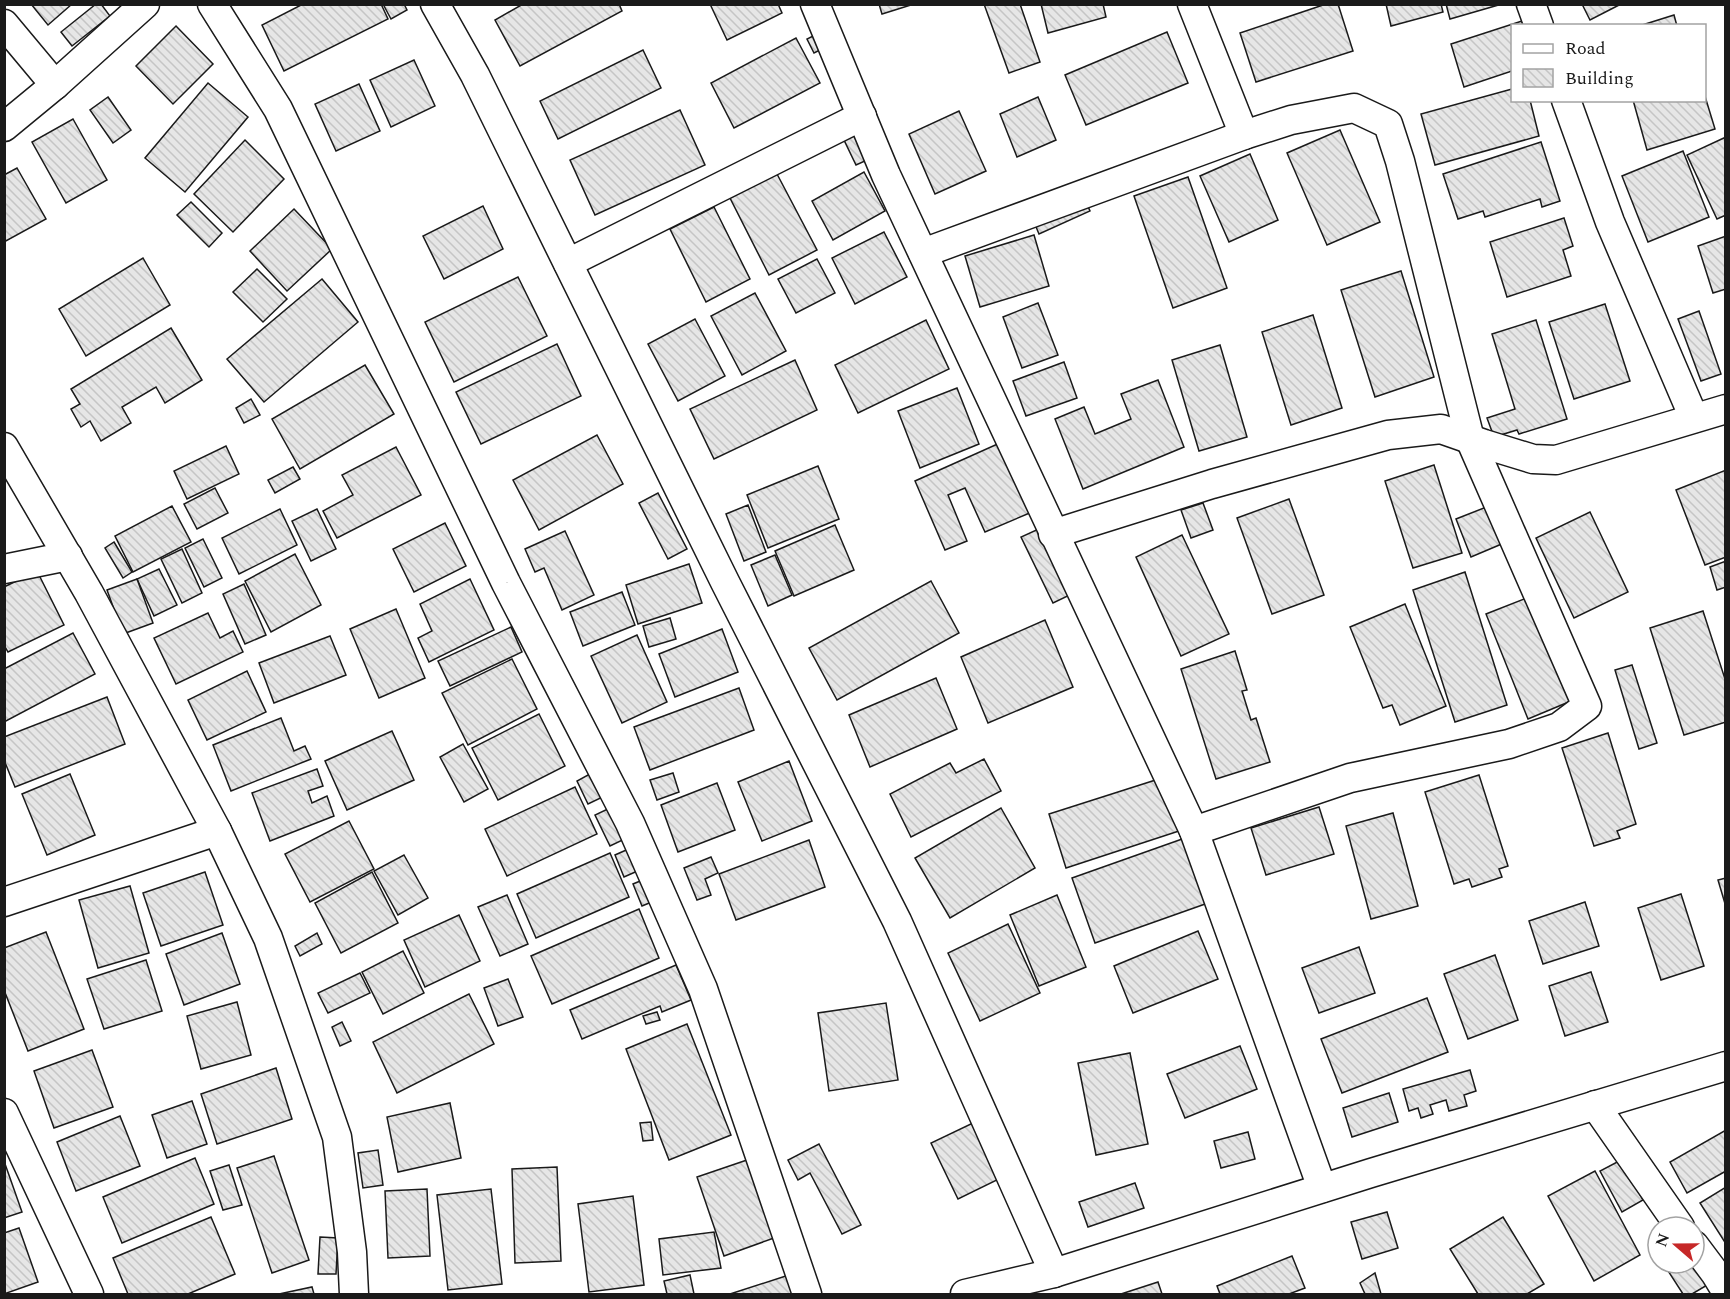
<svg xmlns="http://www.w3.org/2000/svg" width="1730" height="1299" font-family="Spectral,serif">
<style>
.building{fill:url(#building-back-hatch);stroke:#1a1a1a;stroke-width:1.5}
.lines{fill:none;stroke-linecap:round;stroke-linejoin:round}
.street-casing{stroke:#1a1a1a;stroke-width:31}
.street{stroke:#fff;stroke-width:28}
</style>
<defs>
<pattern id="building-back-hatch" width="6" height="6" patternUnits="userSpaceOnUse" patternTransform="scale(1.5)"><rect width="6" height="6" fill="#e6e6e6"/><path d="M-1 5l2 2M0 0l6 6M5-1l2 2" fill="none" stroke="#c5c5c5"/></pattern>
</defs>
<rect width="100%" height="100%" fill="#fff"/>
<g class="building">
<path d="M31,4H72L48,25Z"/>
<path d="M96,4H101L110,16L72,46L61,32Z"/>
<path d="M303,4H381L388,19L284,71L262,25Z"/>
<path d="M383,4H404L407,10L391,19Z"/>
<path d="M523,4H619L622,11L520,66L495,20Z"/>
<path d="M710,4H778L782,13L727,40Z"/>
<path d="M879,4H914L882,14Z"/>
<path d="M984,4H1020L1040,62L1009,73Z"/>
<path d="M1041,4H1103L1106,17L1048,33Z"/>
<path d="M1326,4H1338L1353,51L1256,82L1240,33Z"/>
<path d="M1386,4H1441L1443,12L1391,26Z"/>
<path d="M1446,4H1502L1450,19Z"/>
<path d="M1582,4H1621L1590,20Z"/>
<path d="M1674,15L1677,26H1639Z"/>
<path d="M1522,21L1523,26H1512V71L1464,87L1451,44Z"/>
<path d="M176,26L213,64L173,104L136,66Z"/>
<path d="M821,32L828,46L814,53L807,39Z"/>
<path d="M1167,32L1188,83L1086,125L1065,75Z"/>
<path d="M796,38L820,83L734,128L711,83Z"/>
<path d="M643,50L661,88L558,139L540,101Z"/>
<path d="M414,60L435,106L391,127L370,80Z"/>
<path d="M208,83L248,117L185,192L145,158Z"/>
<path d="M359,84L380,131L336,151L315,104Z"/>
<path d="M1512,89V100H1530L1539,136L1435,165L1421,114Z"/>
<path d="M1704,93L1715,129L1647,150L1633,100H1704Z"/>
<path d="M108,97L131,130L113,143L90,110Z"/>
<path d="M1038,97L1056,140L1017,157L1000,114Z"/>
<path d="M680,110L705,165L595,215L570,160Z"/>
<path d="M959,111L986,171L935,194L909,134Z"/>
<path d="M73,119L107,180L66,203L32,142Z"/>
<path d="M1340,130L1380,222L1327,245L1287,153Z"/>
<path d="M861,132L874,157L856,165L844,140Z"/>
<path d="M1726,137V215L1717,219L1687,155Z"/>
<path d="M245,140L284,179L233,232L194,194Z"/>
<path d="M1541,142L1560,201L1542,207L1540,199L1485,217L1483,211L1458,219L1443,174Z"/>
<path d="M1683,151L1709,217L1648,242L1622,176Z"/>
<path d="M1250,154L1278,220L1229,242L1200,176Z"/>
<path d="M17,168L46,219L4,242V175Z"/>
<path d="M864,172L885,211L833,240L812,201Z"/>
<path d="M777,174L817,250L769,275L730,198Z"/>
<path d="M1188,177L1227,288L1173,308L1134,196Z"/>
<path d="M1085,200L1090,211L1039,234L1034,222Z"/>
<path d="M191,202L222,233L209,247L177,215Z"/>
<path d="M483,206L503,249L444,279L423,236Z"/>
<path d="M714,207L750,279L706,302L670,229Z"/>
<path d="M294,209L332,249L287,291L250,251Z"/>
<path d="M1564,218L1573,246L1563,250L1571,276L1507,297L1490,242Z"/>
<path d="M884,232L907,277L855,304L832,258Z"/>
<path d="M1034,235L1049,286L980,307L965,256Z"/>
<path d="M1726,236V289L1713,293L1698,246Z"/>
<path d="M143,258L170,305L86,356L59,309Z"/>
<path d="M817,259L835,293L796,313L778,279Z"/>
<path d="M257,269L287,299L263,322L233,292Z"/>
<path d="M1401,271L1434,377L1375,397L1341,290Z"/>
<path d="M518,277L547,336L454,382L425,322Z"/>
<path d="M322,279L358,322L264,402L227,359Z"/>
<path d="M755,293L786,351L742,375L711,316Z"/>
<path d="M1038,303L1058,355L1022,368L1003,317Z"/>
<path d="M1605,304L1630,381L1574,399L1549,322Z"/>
<path d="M1699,311L1721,374L1701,381L1678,319Z"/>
<path d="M1313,315L1342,408L1291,425L1262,332Z"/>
<path d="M695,319L725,376L678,401L648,344Z"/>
<path d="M926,320L949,369L858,413L835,365Z"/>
<path d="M1536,320L1567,419L1519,434L1517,430L1494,437L1487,418L1515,409L1492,334Z"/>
<path d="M171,328L202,380L165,403L156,387L122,407L131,423L101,441L90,421L81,427L71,409L80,404L71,389Z"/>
<path d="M557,344L581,396L481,444L456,392Z"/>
<path d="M1220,345L1247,437L1199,451L1172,360Z"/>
<path d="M795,360L817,410L714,459L690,409Z"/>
<path d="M1064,362L1077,398L1026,416L1013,381Z"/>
<path d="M365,365L394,414L300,469L272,419Z"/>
<path d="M1158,380L1184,447L1083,489L1055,419L1084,407L1095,434L1131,419L1121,394Z"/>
<path d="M957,388L979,444L920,468L898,411Z"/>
<path d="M251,399L260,415L244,423L236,408Z"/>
<path d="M597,435L623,484L539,530L513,480Z"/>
<path d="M1002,442L1032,512L985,532L965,488L948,495L967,541L945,550L915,481Z"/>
<path d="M226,446L239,474L187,499L174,471Z"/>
<path d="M396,447L421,495L337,538L323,511L353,495L342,475Z"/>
<path d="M1434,465L1462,553L1413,568L1385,481Z"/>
<path d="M818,466L839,519L768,548L747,495Z"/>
<path d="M293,467L300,479L275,493L268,480Z"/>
<path d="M1726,470V557L1705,565L1676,490Z"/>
<path d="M215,488L228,513L197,529L184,504Z"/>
<path d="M658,493L687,549L668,559L639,503Z"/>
<path d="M1289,499L1324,595L1272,614L1237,518Z"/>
<path d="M1203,503L1213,530L1191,538L1181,510Z"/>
<path d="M748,505L766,552L744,561L726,514Z"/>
<path d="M172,506L191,542L133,572L115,536Z"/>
<path d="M1489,506L1504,543L1471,557L1456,519Z"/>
<path d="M280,509L297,545L239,574L222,538Z"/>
<path d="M317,509L336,549L311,561L292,521Z"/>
<path d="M1590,512L1628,592L1574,618L1536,538Z"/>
<path d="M445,523L466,566L414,592L393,549Z"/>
<path d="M835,525L854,570L794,596L775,551Z"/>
<path d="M1043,527L1074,593L1053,603L1021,537Z"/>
<path d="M565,531L594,595L562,610L544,568L535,572L525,549Z"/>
<path d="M1182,535L1229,634L1181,656L1136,557Z"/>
<path d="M203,539L222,578L204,587L185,548Z"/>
<path d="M114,542L132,572L123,578L105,548Z"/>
<path d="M182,549L202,593L182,603L161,559Z"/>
<path d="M295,554L321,605L271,632L245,581Z"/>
<path d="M775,555L792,595L768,606L751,565Z"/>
<path d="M1726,561V587L1717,590L1710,567Z"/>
<path d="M689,564L702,603L638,624L626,585Z"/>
<path d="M159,569L177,605L154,616L137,579Z"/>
<path d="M37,571L64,625L8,652L4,645V587Z"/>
<path d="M1465,572L1507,705L1455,722L1413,590Z"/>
<path d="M137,579L153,623L123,634L107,590Z"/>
<path d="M470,579L494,630L429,662L418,638L432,631L420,604Z"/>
<path d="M931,581L959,633L837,700L809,648Z"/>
<path d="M244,584L266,635L245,644L223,594Z"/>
<path d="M622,592L635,625L583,646L570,612Z"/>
<path d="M1529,597L1571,701L1528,719L1486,614Z"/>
<path d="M1405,604L1446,706L1400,725L1392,705L1383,708L1350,627Z"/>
<path d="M396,609L425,678L379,698L350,629Z"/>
<path d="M1703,611L1726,682V722L1684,735L1650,628Z"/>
<path d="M208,613L220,638L233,631L243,652L176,684L154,638Z"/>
<path d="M670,618L676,639L649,647L643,626Z"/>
<path d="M1045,620L1073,687L988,723L961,657Z"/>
<path d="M511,627L522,652L450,686L438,661Z"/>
<path d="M722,629L738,672L675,697L659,654Z"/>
<path d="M73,633L95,674L4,722V669Z"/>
<path d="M637,635L667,702L622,723L591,656Z"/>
<path d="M330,636L346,675L274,703L259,663Z"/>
<path d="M1235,651L1247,690L1242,691L1251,720L1256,718L1270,762L1216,779L1181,669Z"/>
<path d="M512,659L537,709L468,745L442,693Z"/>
<path d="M1632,665L1657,743L1639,749L1615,670Z"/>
<path d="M247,671L266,712L207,740L188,700Z"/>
<path d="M936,678L957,729L870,767L849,715Z"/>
<path d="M739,688L754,730L650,770L634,727Z"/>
<path d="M107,697L125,744L15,787L4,760V737Z"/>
<path d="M539,714L565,766L498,800L472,748Z"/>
<path d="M281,718L294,751L305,746L311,759L231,791L213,745Z"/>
<path d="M392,731L414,780L347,810L325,761Z"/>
<path d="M1608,733L1636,824L1617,831L1620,838L1594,846L1562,748Z"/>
<path d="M463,744L488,789L464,802L440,757Z"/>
<path d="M984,759L1001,791L911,837L890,794L950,763L956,773Z"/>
<path d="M789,761L812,821L762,841L738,782Z"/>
<path d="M317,769L323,786L308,791L312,803L327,796L334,816L270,841L252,793Z"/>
<path d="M597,770L609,794L588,804L577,781Z"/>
<path d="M673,773L679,792L657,800L650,780Z"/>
<path d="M70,774L95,835L47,855L22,794Z"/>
<path d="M1479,775L1508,866L1499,869L1502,877L1472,887L1469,879L1454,884L1425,792Z"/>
<path d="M1165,777L1182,830L1066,868L1049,814Z"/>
<path d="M717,783L735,830L678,852L661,805Z"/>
<path d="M575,787L597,834L507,876L485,829Z"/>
<path d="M614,806L629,837L610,846L595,815Z"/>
<path d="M1319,807L1334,854L1266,875L1251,828Z"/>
<path d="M1001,808L1035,868L950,918L915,858Z"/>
<path d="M1393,813L1418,906L1371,919L1346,826Z"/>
<path d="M349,821L374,869L310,902L285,854Z"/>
<path d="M1185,838L1208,903L1095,943L1072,878Z"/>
<path d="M809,840L825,887L736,920L719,874Z"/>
<path d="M633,847L642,869L624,877L615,855Z"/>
<path d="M610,853L629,897L536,938L517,894Z"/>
<path d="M404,855L428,898L398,915L374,871Z"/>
<path d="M711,857L718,873L705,879L711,895L697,900L684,868Z"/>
<path d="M205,872L223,925L161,946L143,893Z"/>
<path d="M372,872L398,923L341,953L315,903Z"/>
<path d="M1726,878V907L1718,880Z"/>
<path d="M645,879L654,901L642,906L633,884Z"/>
<path d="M130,886L149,953L98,968L79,900Z"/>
<path d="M1681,894L1704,966L1661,980L1638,908Z"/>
<path d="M507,895L528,944L500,956L478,907Z"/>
<path d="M1057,895L1086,967L1039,986L1010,915Z"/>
<path d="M1585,902L1599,946L1543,964L1529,921Z"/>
<path d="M639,909L659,958L552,1004L531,956Z"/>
<path d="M459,915L480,961L425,987L404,940Z"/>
<path d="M1008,924L1040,993L980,1021L948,953Z"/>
<path d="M1198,931L1218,979L1133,1013L1114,966Z"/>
<path d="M46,932L84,1029L28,1051L4,990V948Z"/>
<path d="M222,933L240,984L184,1005L166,954Z"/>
<path d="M317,933L322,944L300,956L295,946Z"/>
<path d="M1359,947L1375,993L1319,1013L1302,968Z"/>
<path d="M403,951L424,993L383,1014L362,972Z"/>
<path d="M1495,955L1518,1020L1468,1039L1444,974Z"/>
<path d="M146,960L162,1011L104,1029L87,979Z"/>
<path d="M676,965L691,1000L662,1012L660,1006L582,1039L570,1010Z"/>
<path d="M1591,972L1608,1022L1565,1036L1549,986Z"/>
<path d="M360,973L370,993L328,1013L318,993Z"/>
<path d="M508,979L523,1017L498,1026L484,988Z"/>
<path d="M469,994L494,1044L397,1093L373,1042Z"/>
<path d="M1427,998L1448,1052L1342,1093L1321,1039Z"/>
<path d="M237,1002L251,1055L201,1069L187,1016Z"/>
<path d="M886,1003L898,1080L829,1091L818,1013Z"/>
<path d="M657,1012L660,1020L646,1024L643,1016Z"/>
<path d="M342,1022L351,1041L340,1046L332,1027Z"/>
<path d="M687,1024L731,1135L669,1160L626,1049Z"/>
<path d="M1240,1046L1257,1089L1185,1118L1167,1074Z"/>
<path d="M92,1050L113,1107L54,1128L34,1071Z"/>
<path d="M1130,1053L1148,1144L1096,1155L1078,1063Z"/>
<path d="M276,1068L292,1119L217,1144L201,1094Z"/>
<path d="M1470,1070L1476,1091L1464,1095L1467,1106L1449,1111L1446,1100L1430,1105L1433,1114L1421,1118L1418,1108L1409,1111L1403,1089Z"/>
<path d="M1389,1093L1398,1122L1352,1137L1343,1108Z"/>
<path d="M192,1101L207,1144L167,1158L152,1115Z"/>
<path d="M450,1103L461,1158L398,1172L387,1117Z"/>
<path d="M120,1116L140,1166L76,1191L57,1142Z"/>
<path d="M651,1122L653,1140L643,1141L640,1123Z"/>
<path d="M975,1122L1001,1178L958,1199L931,1143Z"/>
<path d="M1726,1130V1171L1687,1193L1670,1162Z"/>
<path d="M1248,1132L1255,1159L1221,1168L1214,1141Z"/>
<path d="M819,1144L861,1225L842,1234L810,1173L798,1180L788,1160Z"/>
<path d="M378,1150L383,1185L363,1188L358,1153Z"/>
<path d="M274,1156L309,1260L272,1273L237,1168Z"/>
<path d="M195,1158L214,1204L122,1243L103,1197Z"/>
<path d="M747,1160L774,1238L724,1256L697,1177Z"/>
<path d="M1621,1160L1643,1200L1622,1212L1600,1171Z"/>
<path d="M4,1161L22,1212L4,1218Z"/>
<path d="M229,1165L242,1205L223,1210L210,1171Z"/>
<path d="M557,1167L561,1261L515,1263L512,1169Z"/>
<path d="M1595,1171L1640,1255L1594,1281L1548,1196Z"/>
<path d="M1135,1183L1144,1208L1088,1227L1079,1202Z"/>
<path d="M1726,1187V1244L1700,1203Z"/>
<path d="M427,1189L430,1256L388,1258L385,1191Z"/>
<path d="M491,1189L502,1284L448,1290L437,1195Z"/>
<path d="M633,1196L644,1285L589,1292L578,1204Z"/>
<path d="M1387,1212L1398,1248L1362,1259L1351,1222Z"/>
<path d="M211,1217L235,1274L188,1294H128L113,1258Z"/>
<path d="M1503,1217L1544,1284L1527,1294H1478L1450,1249Z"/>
<path d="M19,1228L38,1282L4,1294V1233Z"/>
<path d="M714,1232L721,1268L663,1275L659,1239Z"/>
<path d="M320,1237L338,1238L336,1274H318Z"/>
<path d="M1292,1256L1305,1288L1289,1294H1220L1217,1286Z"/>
<path d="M1663,1263H1694L1709,1284L1692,1294H1683Z"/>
<path d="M1375,1273L1381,1294H1365L1360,1283Z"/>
<path d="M792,1274L799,1294H730Z"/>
<path d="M690,1275L694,1294H667L664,1281Z"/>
<path d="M1158,1282L1162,1294H1121Z"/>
<path d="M312,1287L314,1294H279Z"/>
</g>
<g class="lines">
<g class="street-casing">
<g id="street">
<path d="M212,4L278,109L506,583L630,823L703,989L807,1294"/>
<path d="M435,4L475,75L725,582L897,921L1054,1273"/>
<path d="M815,4L886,175L1194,831L1322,1188"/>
<path d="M1192,4L1244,135L1291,120L1354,108L1388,124L1400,161L1470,439L1587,706L1559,727L1509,744L1350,778L1194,831"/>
<path d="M1531,4L1539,26"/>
<path d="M4,24L55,85"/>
<path d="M1566,100L1610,222L1694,418"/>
<path d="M4,127L55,85L145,4"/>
<path d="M923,253L1244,135"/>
<path d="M568,263L862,116"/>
<path d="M4,447L89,593L217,831L268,938L337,1137L352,1252L354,1294"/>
<path d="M1053,534L1212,484L1388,435L1441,429L1484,444L1533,459L1556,460L1726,409"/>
<path d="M4,569L68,556"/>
<path d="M4,902L217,831"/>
<path d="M1595,1105L1680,1227"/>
<path d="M4,1113L89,1294"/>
<path d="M1694,1245L1715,1273L1726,1291"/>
<path d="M965,1294L1054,1273L1371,1173L1726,1066"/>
</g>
</g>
<use href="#street" class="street"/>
</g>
<rect width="1730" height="1299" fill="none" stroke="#1a1a1a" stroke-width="12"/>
<rect x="1511" y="24" width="195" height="78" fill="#ffffff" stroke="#a3a3a3" stroke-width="1.5"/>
<rect x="1523" y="44" width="30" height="9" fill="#ffffff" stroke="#a3a3a3" stroke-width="1.5"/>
<text x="1565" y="54" font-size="18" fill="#1a1a1a">Road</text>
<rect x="1523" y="69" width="30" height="18" fill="url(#building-back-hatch)" stroke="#a3a3a3" stroke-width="1.5"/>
<text x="1565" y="84" font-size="18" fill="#1a1a1a">Building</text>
<g transform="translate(1676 1245) rotate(290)"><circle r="28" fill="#ffffff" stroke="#a3a3a3" stroke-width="1.5"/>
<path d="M0-4.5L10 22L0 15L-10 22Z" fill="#c62828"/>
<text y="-9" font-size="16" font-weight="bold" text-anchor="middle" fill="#1a1a1a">N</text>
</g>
</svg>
